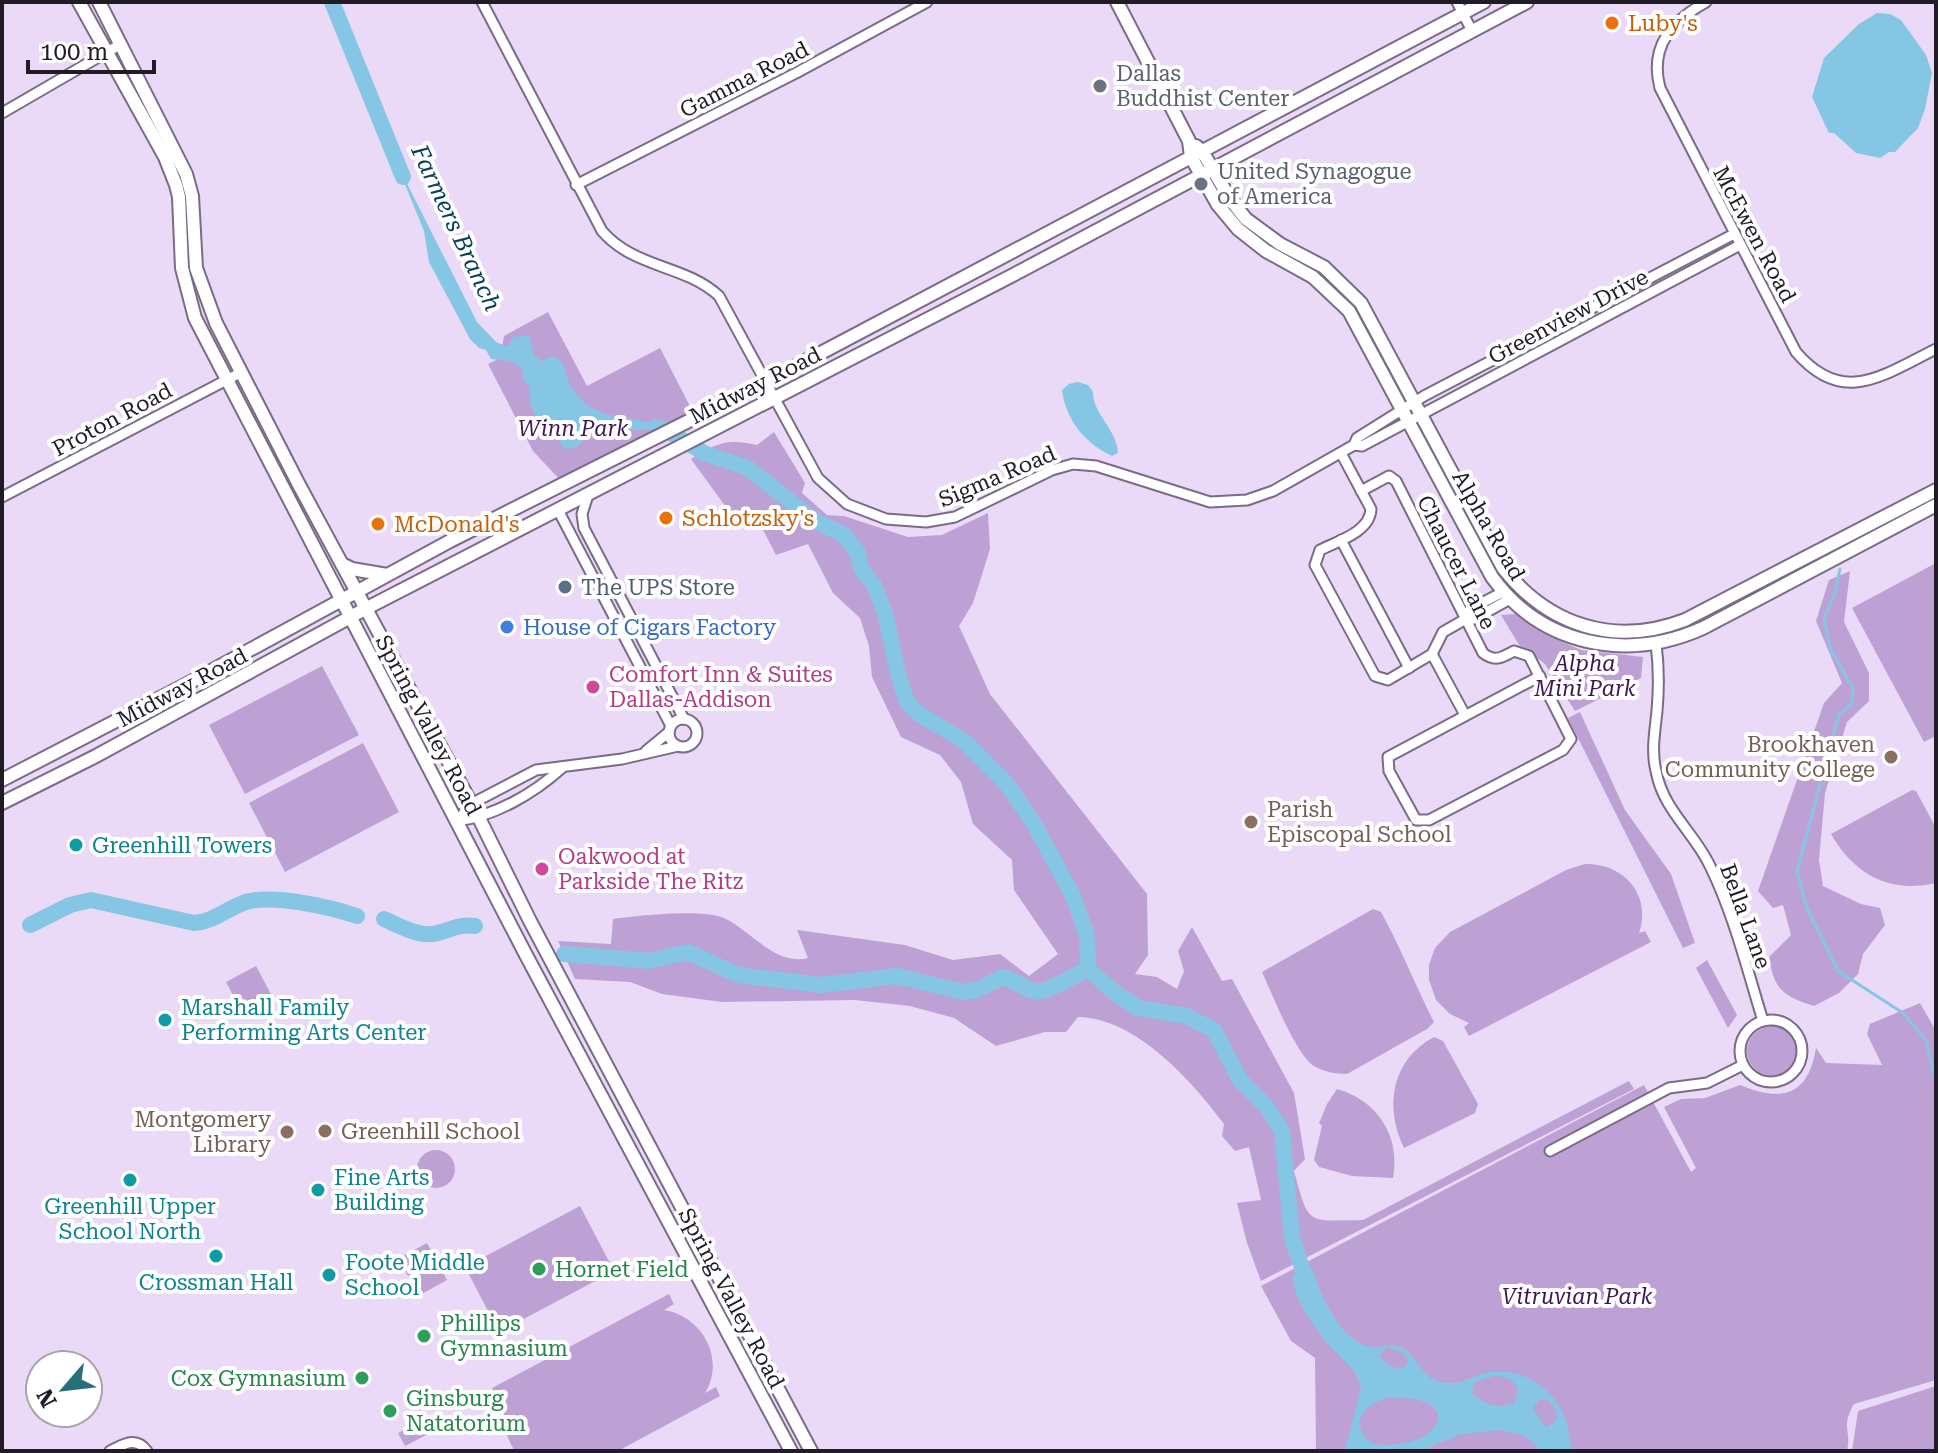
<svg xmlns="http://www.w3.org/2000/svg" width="1938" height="1453" font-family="'Roboto Serif',serif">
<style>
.green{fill:#bea1d4}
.water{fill:#85c6e5;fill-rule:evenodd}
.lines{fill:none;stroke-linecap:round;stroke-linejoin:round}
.stream{stroke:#85c6e5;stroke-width:3}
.river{stroke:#85c6e5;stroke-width:16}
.street-casing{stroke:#7a6c86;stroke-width:13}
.secondary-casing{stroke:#7a6c86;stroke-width:16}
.street{stroke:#fff;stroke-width:9}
.secondary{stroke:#fff;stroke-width:12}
.food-dot{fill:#e8710a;stroke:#fff;stroke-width:3}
.worship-dot{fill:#6b7280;stroke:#fff;stroke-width:3}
.service-dot{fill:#5c6f8a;stroke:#fff;stroke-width:3}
.shop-dot{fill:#3f7fe0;stroke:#fff;stroke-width:3}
.hotel-dot{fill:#d1479c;stroke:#fff;stroke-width:3}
.education-dot{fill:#8d6e63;stroke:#fff;stroke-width:3}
.culture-dot{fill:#0f9aa8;stroke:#fff;stroke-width:3}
.leisure-dot{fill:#2e9e5b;stroke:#fff;stroke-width:3}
.labels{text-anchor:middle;stroke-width:8;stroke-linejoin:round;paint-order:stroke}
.food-label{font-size:22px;fill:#c56008;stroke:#fff;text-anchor:start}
.worship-label{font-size:22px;fill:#5b616d;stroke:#fff;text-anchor:start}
.street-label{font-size:22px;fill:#201b25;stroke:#fff}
.park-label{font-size:22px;font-style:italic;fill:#3c1654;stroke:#fff}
.service-label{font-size:22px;fill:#4e5e75;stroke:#fff;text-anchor:start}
.shop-label{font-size:22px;fill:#366cbe;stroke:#fff;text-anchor:start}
.hotel-label{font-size:22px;fill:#b23c85;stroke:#fff;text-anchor:start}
.education-label{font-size:22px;fill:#785e54;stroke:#fff;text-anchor:end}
.culture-label{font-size:22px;fill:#0d838f;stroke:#fff;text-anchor:start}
.leisure-label{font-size:22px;fill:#27864d;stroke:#fff;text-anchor:start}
.water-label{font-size:24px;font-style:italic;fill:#084056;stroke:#fff}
</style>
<rect width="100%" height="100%" fill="#eadaf7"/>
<g class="green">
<path d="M548,312L587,386L660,348L695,416L563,483L533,451L488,364L500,358L504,336Z"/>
<path d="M774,432L805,483L802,493L827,515L844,516L908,537L942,535L988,513L990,549L973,603L959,626L990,694L1147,894L1148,955L1135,974L1157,977L1177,989L1184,971L1178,951L1192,927L1222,981L1232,979L1294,1093L1305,1159L1294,1171C1309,1226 1306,1221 1363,1220L1629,1081L1634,1089L1261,1281L1247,1243L1237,1203L1261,1200L1249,1147L1235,1151L1222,1136L1224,1124C1191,1080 1136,1018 1078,1017L1066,1032H1045L996,1046L954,1018L910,1006L855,1000L722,1002L662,994L630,982L575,979L558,941L611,944L613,919C638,916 704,908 726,919C752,932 776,966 808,958L797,930L905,945L953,960L1000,954L1029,976L1058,954L1014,890L1012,860L973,824L961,782L940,755L901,737L872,677L869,646L860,618L833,593L808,544L776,555L756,516L731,514L691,459C717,443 727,438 757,445Z"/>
<path d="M1936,563V736L1924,742L1852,608Z"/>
<path d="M1850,571L1844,622L1869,673V701L1847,722L1825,793L1819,860L1823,886L1861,904L1880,908L1885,925L1863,954L1858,974L1839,993L1814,1006C1783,996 1774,990 1769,957L1791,935L1783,905L1773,908L1758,891L1824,703L1842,683L1816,621L1829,580Z"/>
<path d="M1516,614L1545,634L1581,650L1643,657L1641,678L1575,711L1545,664L1519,645L1501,615Z"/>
<path d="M322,666L359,735L245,794L209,725Z"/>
<path d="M1580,712L1625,810L1671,874L1695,943L1683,948L1568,718Z"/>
<path d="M363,743L399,812L285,872L249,803Z"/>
<path d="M1912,790L1916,791L1936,828V883C1889,894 1854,874 1831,834Z"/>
<path d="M1585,864C1624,863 1652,895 1639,933L1645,931L1651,942L1469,1036L1464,1027L1469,1023L1450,1014L1436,1000L1429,980V965L1435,948L1450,932L1566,870Z"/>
<path d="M1373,909L1381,912C1401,948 1415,985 1434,1022L1427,1029L1347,1074C1336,1074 1318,1071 1310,1063C1291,1043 1274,998 1262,972Z"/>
<path d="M1707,960L1737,1015L1728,1028L1696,968Z"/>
<path d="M256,966L273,998L243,1014L226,982Z"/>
<path d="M1920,1003L1936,1031V1380L1854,1404C1840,1429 1852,1429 1847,1451H1316L1315,1358L1291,1341L1261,1286L1644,1085L1691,1172L1696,1168L1664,1107L1681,1099L1705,1098L1740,1085C1781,1102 1808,1097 1816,1048L1826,1063L1882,1065L1867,1034L1870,1024Z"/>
<circle cx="1772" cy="1051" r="25"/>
<path d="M1434,1037L1443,1041L1478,1104L1475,1113L1404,1148C1384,1107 1391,1060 1434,1037Z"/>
<path d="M1337,1089C1377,1100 1401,1136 1393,1178L1352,1176L1319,1167L1314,1160L1322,1126L1319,1123L1327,1104Z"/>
<circle cx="436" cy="1169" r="19"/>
<path d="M580,1206L614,1271L499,1332L465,1267Z"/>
<path d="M427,1243L436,1260L408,1276L398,1259Z"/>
<path d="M438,1263L447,1280L418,1296L409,1279Z"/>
<path d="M669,1294L674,1304L664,1310C702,1316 726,1359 705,1393L716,1387L720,1396L618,1451H515C503,1433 501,1413 508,1392L497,1397L492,1388Z"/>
<path d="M1936,1386V1451H1852L1858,1411Z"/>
<path d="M425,1419L432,1432L405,1446L398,1433Z"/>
</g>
<g class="water">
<path d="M1877,13L1890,14L1901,20L1926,55L1932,73L1925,109L1918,128L1895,152H1889L1880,158L1856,153L1834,133H1829L1812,97L1824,58L1859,24Z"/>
<path d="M395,160L477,322L496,342L508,347L513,337L529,335L534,355L541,361L553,356C568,362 564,374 571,387C576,394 585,405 594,409C616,421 644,416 666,430H614L598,435L593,432L587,433C583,443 575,451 564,448L557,438L560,430C536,417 528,416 530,387L523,380L522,368L509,361L491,359L486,350L479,348L470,339L429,262L424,231Z"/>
<path d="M1078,382L1088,385L1093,392C1092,413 1117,429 1118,453L1112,456C1086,444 1066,421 1062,390L1069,384Z"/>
<path d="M1312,1267C1319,1293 1341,1344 1372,1347C1385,1348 1396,1341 1407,1351C1422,1365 1425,1383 1449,1383C1463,1384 1476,1374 1490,1372C1524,1368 1555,1388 1566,1421C1569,1431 1570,1441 1572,1451H1542L1525,1436L1501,1430L1461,1434L1420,1451H1345L1361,1388L1355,1372L1326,1342L1306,1314L1296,1294L1292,1276ZM1387,1347L1403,1353L1408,1360L1405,1368L1391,1367L1379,1356ZM1494,1376C1511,1376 1525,1386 1513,1403C1497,1410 1484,1404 1472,1393L1474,1382ZM1387,1398C1472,1394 1440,1453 1373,1444C1348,1426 1362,1405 1387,1398ZM1548,1400L1556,1410L1558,1419L1546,1428L1533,1408L1539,1400Z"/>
</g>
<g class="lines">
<path class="stream" d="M1840,569L1834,596L1824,619L1830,648L1853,689L1851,705L1839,714L1797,871L1806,906L1838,971L1903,1013L1926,1040L1936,1083"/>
<g class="river">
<path d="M332,2L403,177"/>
<path d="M656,427L666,430L704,453L748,468L815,521L843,534L858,553L861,568L874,585L885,613L899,677L907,702L919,714L964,741L1006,783L1033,822L1072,894L1087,935L1088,969L1114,992L1138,1008L1186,1016L1214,1030L1240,1080L1266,1106L1282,1131L1292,1238L1310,1291"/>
<path d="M384,919C400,926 420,938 438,933C453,929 460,924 475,926"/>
<path d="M30,925L70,905L91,900L194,923C214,922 227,908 246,902C273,894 330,907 357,916"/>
<path d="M564,954L649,961L688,952L738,975L821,985L897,976L963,992L976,990L1003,977C1017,981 1022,987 1033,991C1045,995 1076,974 1088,969"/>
</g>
<g class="street-casing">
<g id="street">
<path d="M482,2L602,231C635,269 684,264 719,296L818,478L847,504L886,519L926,522L955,517L1052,470L1073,464L1096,466L1210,502L1247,500L1273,491L1354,445L1357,438L1424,396L1734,234"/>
<path d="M1457,2L1472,31"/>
<path d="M1706,2C1672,21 1649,46 1660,88L1796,352C1843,407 1883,375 1936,349"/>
<path d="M2,113L121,44"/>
<path d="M576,185L796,73L927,2"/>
<path d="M1354,445L1362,446L1740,245"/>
<path d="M1341,453L1371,509C1370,532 1338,541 1320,550L1315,565L1375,676L1388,680L1432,654L1443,632L1464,620L1474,619L1510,599"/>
<path d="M1361,491L1389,476L1396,481L1483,653C1495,662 1501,658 1514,651L1529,656L1571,739L1563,750L1429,820H1416L1389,771L1388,757L1540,676"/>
<path d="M588,495L582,514L584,528L684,719"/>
<path d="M2,497L240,373"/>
<path d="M558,510L671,726"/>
<path d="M1341,540L1409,668"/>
<path d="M1464,620L1470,609L1503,592"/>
<path d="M1656,644C1659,666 1659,688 1657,711C1655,731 1651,751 1656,771C1663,810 1694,832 1710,866C1734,915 1747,969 1763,1021"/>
<path d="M1432,654L1465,715"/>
<circle cx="683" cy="733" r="14"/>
<path d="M646,751L669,732"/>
<path d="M457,821L471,804L536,770L622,759L678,746"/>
<path d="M457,821C495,816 533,794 562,768"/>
<circle cx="1771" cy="1051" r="31"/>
<path d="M1550,1151L1669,1088L1707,1083L1743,1065"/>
<path d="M110,1451C124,1444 136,1436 147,1451"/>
</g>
</g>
<g class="secondary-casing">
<g id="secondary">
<path d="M79,2L165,157L176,185L179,197L182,268L195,318L526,955L791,1451"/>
<path d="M99,2L186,174L192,196L196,268L216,323L298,483L479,818L530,921L811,1451"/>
<path d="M1117,2L1189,141L1191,157L1218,205L1238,229L1266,251L1313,277L1349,311L1492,577C1542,646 1627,662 1703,628L1936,505"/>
<path d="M1196,146L1202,151L1230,199L1246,219L1280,244L1324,267L1361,303L1503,568C1549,626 1615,647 1685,620L1936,490"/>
<path d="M342,564L352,569L387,575"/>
<path d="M2,780L187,684L450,541L766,382L1484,2"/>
<path d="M2,803L96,756L365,609L1015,274L1527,2"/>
</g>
</g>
<use href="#street" class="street"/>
<use href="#secondary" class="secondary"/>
</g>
<g class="food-dot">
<circle cx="1612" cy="23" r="8"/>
<circle cx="666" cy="518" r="8"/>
<circle cx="378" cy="524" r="8"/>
</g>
<g class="worship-dot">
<circle cx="1100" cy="86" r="8"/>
<circle cx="1201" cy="184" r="8"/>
</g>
<circle class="service-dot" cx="565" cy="587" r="8"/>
<circle class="shop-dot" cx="507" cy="627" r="8"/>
<g class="hotel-dot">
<circle cx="593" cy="687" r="8"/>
<circle cx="542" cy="869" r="8"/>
</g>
<g class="education-dot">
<circle cx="1891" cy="757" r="8"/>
<circle cx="1251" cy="822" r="8"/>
<circle cx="325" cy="1131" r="8"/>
<circle cx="287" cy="1132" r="8"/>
</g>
<g class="culture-dot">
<circle cx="76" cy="845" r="8"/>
<circle cx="165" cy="1020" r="8"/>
<circle cx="130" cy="1180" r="8"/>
<circle cx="318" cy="1190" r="8"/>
<circle cx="216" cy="1256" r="8"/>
<circle cx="329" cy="1275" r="8"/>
</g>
<g class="leisure-dot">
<circle cx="539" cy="1269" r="8"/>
<circle cx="424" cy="1336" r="8"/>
<circle cx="362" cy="1378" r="8"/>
<circle cx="390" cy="1411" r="8"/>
</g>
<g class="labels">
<g class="food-label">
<text x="1628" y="31">Luby's</text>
<text x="682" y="526">Schlotzsky's</text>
<text x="394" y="532">McDonald's</text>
</g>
<g class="worship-label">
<text x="1116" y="81">Dallas<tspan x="1116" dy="25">Buddhist Center</tspan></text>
<text x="1217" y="179">United Synagogue<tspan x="1217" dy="25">of America</tspan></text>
</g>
<g class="street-label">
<text transform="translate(744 79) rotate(-27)" y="8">Gamma Road</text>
<text transform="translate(1755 234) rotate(62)" y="8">McEwen Road</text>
<text transform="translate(1568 316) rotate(-28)" y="8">Greenview Drive</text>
<text transform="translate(755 385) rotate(-27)" y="8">Midway Road</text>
<text transform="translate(112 419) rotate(-28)" y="8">Proton Road</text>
<text transform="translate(997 476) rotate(-23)" y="8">Sigma Road</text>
<text transform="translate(1489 525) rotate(60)" y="8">Alpha Road</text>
<text transform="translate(1457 562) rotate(63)" y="8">Chaucer Lane</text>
<text transform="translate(182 687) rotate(-28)" y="8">Midway Road</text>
<text transform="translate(429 725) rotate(62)" y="8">Spring Valley Road</text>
<text transform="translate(1746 916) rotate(70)" y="8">Bella Lane</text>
<text transform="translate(732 1298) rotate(62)" y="8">Spring Valley Road</text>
</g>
<g class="park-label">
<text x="573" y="436">Winn Park</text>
<text x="1585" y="671">Alpha<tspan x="1585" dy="25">Mini Park</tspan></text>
<text x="1577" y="1304">Vitruvian Park</text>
</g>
<g class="service-label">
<text x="581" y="595">The UPS Store</text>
</g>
<g class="shop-label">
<text x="523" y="635">House of Cigars Factory</text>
</g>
<g class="hotel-label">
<text x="609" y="682">Comfort Inn &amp; Suites<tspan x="609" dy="25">Dallas-Addison</tspan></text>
<text x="558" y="864">Oakwood at<tspan x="558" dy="25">Parkside The Ritz</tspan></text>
</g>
<g class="education-label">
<text x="1875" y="752">Brookhaven<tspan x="1875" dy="25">Community College</tspan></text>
<text x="1267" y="817" text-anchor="start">Parish<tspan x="1267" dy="25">Episcopal School</tspan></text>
<text x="271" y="1127">Montgomery<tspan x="271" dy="25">Library</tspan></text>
<text x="341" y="1139" text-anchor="start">Greenhill School</text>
</g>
<g class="culture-label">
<text x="92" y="853">Greenhill Towers</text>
<text x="181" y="1015">Marshall Family<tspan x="181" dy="25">Performing Arts Center</tspan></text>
<text x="334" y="1185">Fine Arts<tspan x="334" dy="25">Building</tspan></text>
<text x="130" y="1214" text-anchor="middle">Greenhill Upper<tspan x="130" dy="25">School North</tspan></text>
<text x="345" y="1270">Foote Middle<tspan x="345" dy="25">School</tspan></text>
<text x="216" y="1290" text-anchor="middle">Crossman Hall</text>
</g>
<g class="leisure-label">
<text x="555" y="1277">Hornet Field</text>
<text x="440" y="1331">Phillips<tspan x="440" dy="25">Gymnasium</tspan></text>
<text x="346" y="1386" text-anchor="end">Cox Gymnasium</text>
<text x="406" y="1406">Ginsburg<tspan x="406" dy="25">Natatorium</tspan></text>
</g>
<g class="water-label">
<text transform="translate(456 228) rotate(65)" y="8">Farmers Branch</text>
</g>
</g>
<rect width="1938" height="1453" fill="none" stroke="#201b25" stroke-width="8"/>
<g transform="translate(64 1389) rotate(242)"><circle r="38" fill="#ffffff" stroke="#a6a4a8" stroke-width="2"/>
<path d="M0-6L14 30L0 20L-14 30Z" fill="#276f7a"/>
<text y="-12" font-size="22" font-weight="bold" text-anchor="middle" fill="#201b25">N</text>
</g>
<path d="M28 60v12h126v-12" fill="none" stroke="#201b25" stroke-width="4"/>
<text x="40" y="60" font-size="24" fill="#201b25" stroke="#ffffff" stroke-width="6" paint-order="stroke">100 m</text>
</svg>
